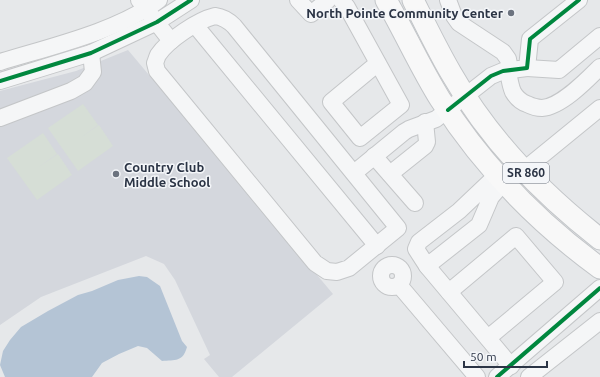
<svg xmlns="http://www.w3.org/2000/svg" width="600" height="377" font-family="Ubuntu,sans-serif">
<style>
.built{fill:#d4d7dd}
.green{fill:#d6ded6}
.water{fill:#b4c4d5}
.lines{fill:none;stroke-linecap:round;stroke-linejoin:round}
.minor-casing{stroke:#c4c6c8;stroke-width:18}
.major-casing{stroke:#c2c5c8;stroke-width:23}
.minor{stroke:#f5f6f7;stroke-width:16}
.major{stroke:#f8f8f8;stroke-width:21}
.cycleway-casing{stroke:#f4f6f9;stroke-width:6}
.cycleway{stroke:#00873e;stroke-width:4}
.poi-dot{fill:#6c737f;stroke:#f4f6f9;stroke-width:1.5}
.labels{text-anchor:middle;stroke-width:3;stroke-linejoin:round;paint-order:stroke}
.shield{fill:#f4f6f9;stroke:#676e7b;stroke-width:1}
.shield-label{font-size:12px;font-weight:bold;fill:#2b3445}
.poi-label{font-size:13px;font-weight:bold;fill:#2b3445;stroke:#f4f6f9;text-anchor:end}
</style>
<rect width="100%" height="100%" fill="#e6e8ea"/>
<path class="built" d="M128,50L333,294L232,377H219L204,359L210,355L175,280L164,264L146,256L41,297L0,325V91L76,71Z"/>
<g class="green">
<path d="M83,104L98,125L80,138L99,125L113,146L78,171L48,128Z"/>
<path d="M43,133L57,154L37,168L58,154L72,175L37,200L7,158Z"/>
</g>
<path class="water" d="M139,276L147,277L160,286L182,341L187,347C183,362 175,360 162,361L147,348L138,346L119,354L102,363L92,377H5L0,365L3,351L10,340L21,327L48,311L78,295L92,291L118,280Z"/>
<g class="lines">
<g class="minor-casing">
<g id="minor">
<path d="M139,0L171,41"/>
<path d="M298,0L311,14L328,0"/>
<path d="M341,0L347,7L401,105L360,138L331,102L378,63"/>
<path d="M448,0L454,16L459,23L503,52L508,59L510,70"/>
<path d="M215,16C223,17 228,20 234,26L398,228L349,268L337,272L327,271L315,263L157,71L155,63C156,61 157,57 158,55C168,40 198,20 215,16Z"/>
<path d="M195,25L377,246"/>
<path d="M0,62C49,47 119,31 159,0"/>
<path d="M527,68L559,70L600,36"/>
<path d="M508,70C509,77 510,85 513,92C516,97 521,102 527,104C531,106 537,108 542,108C561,107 587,80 600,67"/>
<path d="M0,81L91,53L157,22L191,0"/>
<path d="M0,118L71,91L85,83L93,72L91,53"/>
<path d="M374,156L415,203"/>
<path d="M524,170L600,108"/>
<path d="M354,173L404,132L409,129L436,119L491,76L503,71L527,68L530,39L579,0"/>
<path d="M390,174L425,146L427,142L425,122"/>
<path d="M497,175L459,211L419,242L416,249L427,266L479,225L491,197L504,182"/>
<circle cx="392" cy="276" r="11"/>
<path d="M427,266L511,366"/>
<path d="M399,285L477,377"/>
<path d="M449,292L516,236L555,282L488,338"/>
<path d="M497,377L600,288"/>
<path d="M529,377L600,321"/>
</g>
</g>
<g class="major-casing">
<g id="major">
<path d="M386,0C405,33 420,67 440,99C482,165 537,222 600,268"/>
<path d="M413,0C425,24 437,49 451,73C488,138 541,193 600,239"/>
</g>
</g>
<use href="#minor" class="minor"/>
<use href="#major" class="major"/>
<g class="cycleway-casing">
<g id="cycleway">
<path d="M0,81L91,53L157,22L191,0"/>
<path d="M448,110L491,76L503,71L527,68L530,39L579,0"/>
<path d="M497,377L600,288"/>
</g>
</g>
<use href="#cycleway" class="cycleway"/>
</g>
<g class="poi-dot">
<circle cx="511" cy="13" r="4"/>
<circle cx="116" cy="174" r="4"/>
</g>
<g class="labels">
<rect class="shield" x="503" y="163" width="46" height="20" rx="3"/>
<g class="shield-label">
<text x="526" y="177">SR 860</text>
</g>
<g class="poi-label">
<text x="503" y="18">North Pointe Community Center</text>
<text x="124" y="172" text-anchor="start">Country Club<tspan x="124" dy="15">Middle School</tspan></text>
</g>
</g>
<path d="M464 361v6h83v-6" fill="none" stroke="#2b3445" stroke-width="2"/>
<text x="470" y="361" font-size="12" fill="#2b3445" stroke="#f4f6f9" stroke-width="3" paint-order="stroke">50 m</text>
</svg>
